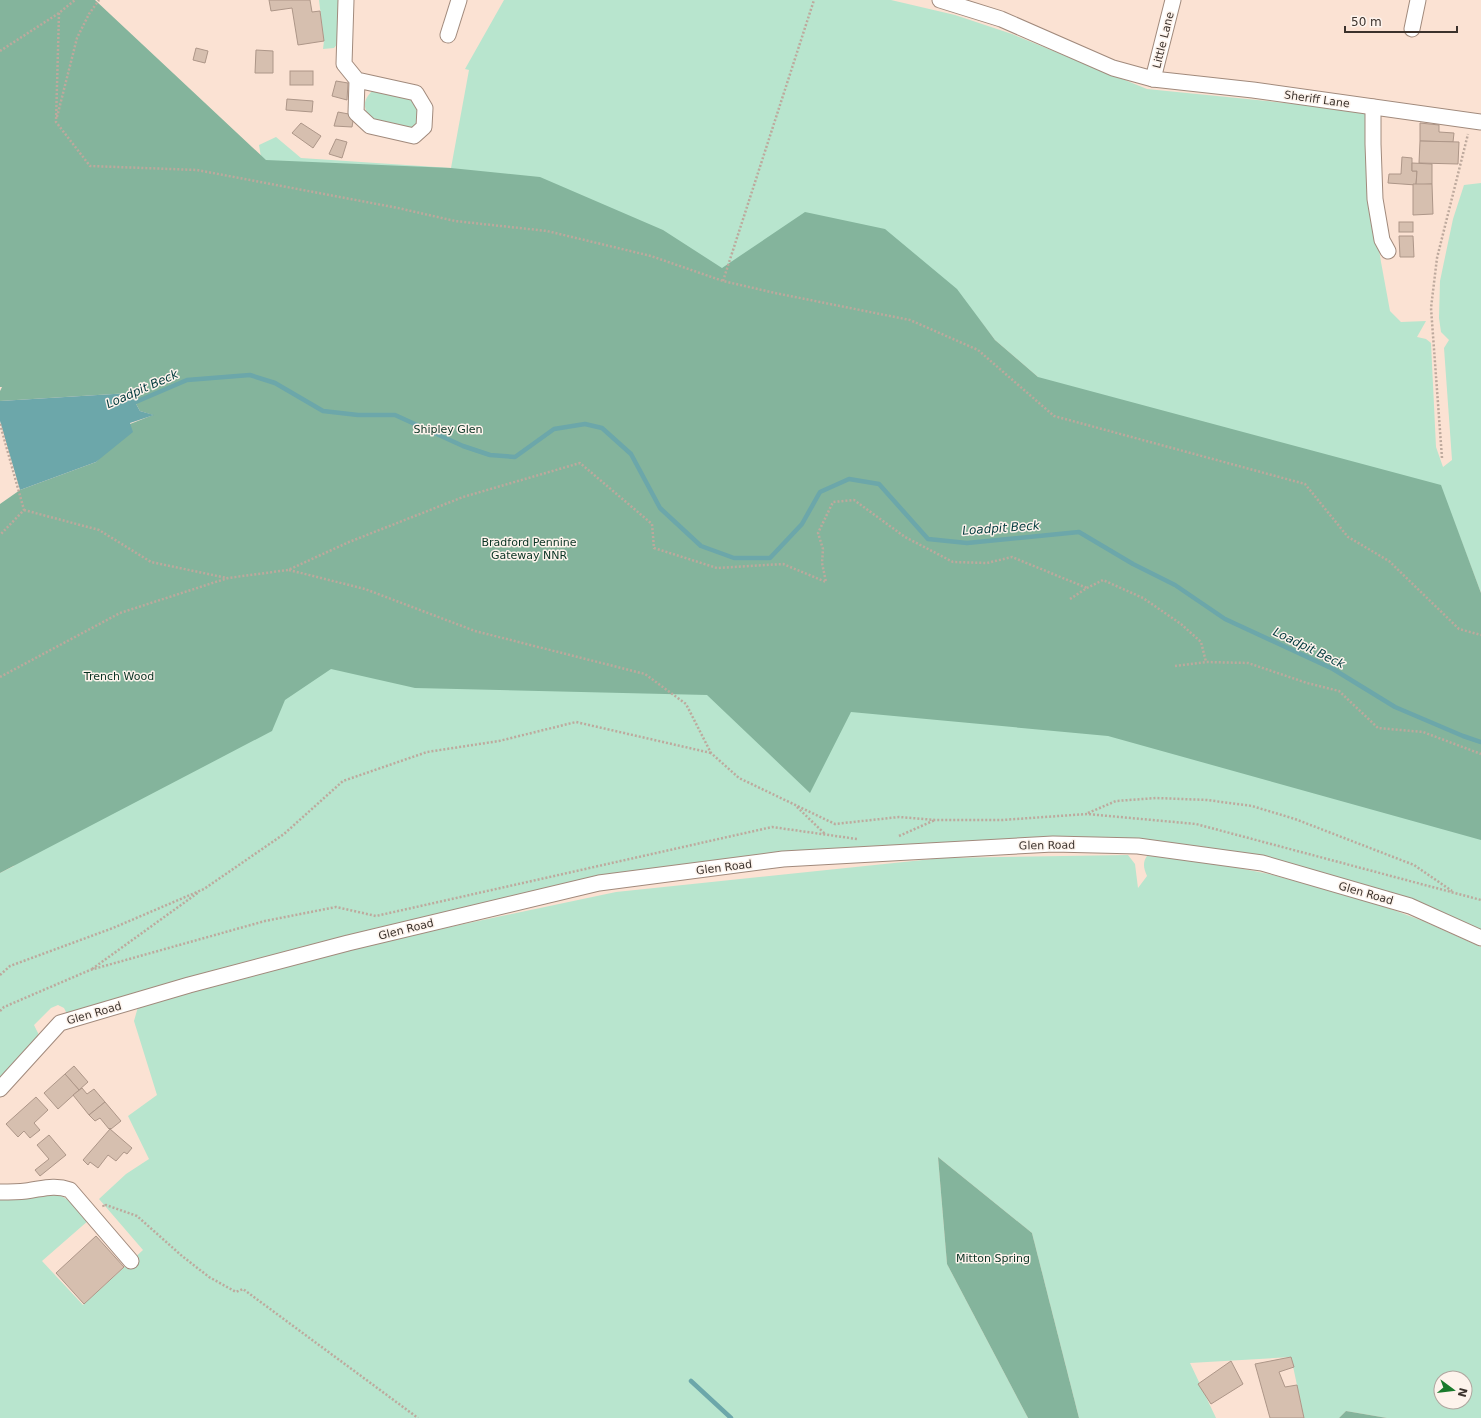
<svg xmlns="http://www.w3.org/2000/svg" width="1481" height="1418" font-family="'DejaVu Sans',sans-serif">
<style>
.green{fill:#b8e5ce;fill-rule:evenodd}
.forest{fill:#84b49c}
.water{fill:#6ca7aa}
.lines{fill:none;stroke-linecap:round;stroke-linejoin:round}
.stream{stroke:#6ca7aa;stroke-width:4.5}
.building{fill:#d6bfaf;stroke:#ad9688}
.minor-casing{stroke:#a18a7c;stroke-width:17}
.path{stroke:#bda99d;stroke-width:2.5;stroke-dasharray:2 2;stroke-linecap:butt}
.minor{stroke:#fff;stroke-width:15}
.labels{text-anchor:middle;stroke-width:3;stroke-linejoin:round;paint-order:stroke}
.street-label{font-size:11px;fill:#3b322c;stroke:#fdf3ec}
.park-label{font-size:11px;fill:#083222;stroke:#fdf3ec}
.water-label{font-size:12px;font-style:italic;fill:#003a3d;stroke:#fdf3ec}
</style>
<rect width="100%" height="100%" fill="#fbe2d3"/>
<g class="green">
<path d="M319,0H343L339,42L334,48L323,49L324,41Z"/>
<path d="M504,0H891L955,15L1012,34L1147,89L1365,111L1369,117L1368,179L1381,262L1390,311L1401,322L1426,321L1417,337L1426,339L1431,343L1436,447L1443,467L1452,460L1444,348L1449,340L1441,332L1439,318L1440,281L1453,219L1464,185L1481,183V593L1450,511L1481,606V934L1265,860L957,843L493,902L352,934L241,963L67,1014L64,1008L58,1005L51,1008L34,1025L39,1035L16,1061L0,1077V873L14,866L262,163L259,145L276,137L301,158L451,168L469,70L465,69ZM979,319L995,340L1038,377L995,369Z"/>
<path d="M373,90L413,98L421,110L417,126L408,129L371,120C363,107 362,101 373,90Z"/>
<path d="M1128,855L1135,864L1138,888L1147,876C1144,869 1142,863 1147,856L1193,859L1269,874L1372,902L1423,921L1481,947V1418H1387L1346,1411L1339,1418H1304L1291,1357L1190,1363L1216,1418H1079L1032,1233L938,1157L947,1264L1028,1418H0V1197L58,1195C72,1200 79,1210 89,1220L42,1261L83,1305L143,1250L99,1199L126,1174L149,1159L128,1116L157,1095L134,1021L138,1007L369,944L616,892L942,858ZM1441,1378H1465V1402H1441Z"/>
</g>
<g class="forest">
<path d="M0,0H95L266,160L451,168L540,177L663,230L722,268L805,212L885,229L957,289L995,340L1038,377L1441,485L1481,593V840L1108,736L851,712L810,793L707,695L415,688L331,669L285,700L272,731L0,873V504L20,490L96,462L130,424L153,415L140,411L130,393L0,401V391L2,387H0Z"/>
<path d="M938,1157L1032,1233L1079,1418H1028L947,1264Z"/>
<path d="M1346,1411L1387,1418H1339Z"/>
</g>
<path class="water" d="M130,393L140,411L154,415L130,423L133,432L96,462L20,490L0,421V401Z"/>
<g class="lines">
<g class="stream">
<path d="M131,404L187,380L250,375L275,383L323,411L358,415H395L463,446L490,455L515,457L554,429L585,424L602,428L631,454L660,508L701,546L734,558H770L802,524L820,492L849,479L879,484L928,539L967,543L1079,532L1133,564L1175,585L1225,619L1333,669L1395,707L1463,736L1481,742"/>
<path d="M691,1381L731,1418"/>
</g>
</g>
<g class="building">
<path d="M269,0H310L312,12L320,11L324,41L298,45L292,8L271,11Z"/>
<path d="M196,48L208,51L205,63L193,60Z"/>
<path d="M256,50L273,51V73H255Z"/>
<rect x="290" y="71" width="23" height="14"/>
<path d="M336,81L348,83L347,100L332,96Z"/>
<path d="M287,99L313,101L312,112L286,110Z"/>
<path d="M338,112L354,115L352,127L334,126Z"/>
<path d="M301,123L321,136L313,148L292,133Z"/>
<path d="M1420,123L1439,125V132L1454,133L1453,142L1420,141Z"/>
<path d="M336,139L347,142L342,158L329,154Z"/>
<path d="M1420,141L1459,142L1458,164L1419,163Z"/>
<path d="M1402,157L1412,158V171H1417L1416,185L1388,183L1389,174H1401Z"/>
<path d="M1412,163L1432,164V184L1416,185L1417,171H1412Z"/>
<path d="M1413,184H1432L1433,214L1413,215Z"/>
<rect x="1399" y="222" width="14" height="10"/>
<path d="M1399,236H1413L1414,257H1400Z"/>
<path d="M74,1066L88,1082L79,1090L65,1074Z"/>
<path d="M65,1074L79,1090L58,1109L44,1093Z"/>
<path d="M82,1088L87,1094L94,1089L105,1102L89,1115L73,1095Z"/>
<path d="M36,1097L48,1110L34,1123L40,1130L30,1138L24,1131L18,1137L6,1124Z"/>
<path d="M105,1102L121,1121L111,1129L110,1128L109,1129L100,1118L95,1121L89,1115Z"/>
<path d="M110,1129L132,1148L127,1154L124,1152L116,1161L108,1155L98,1168L90,1162L88,1165L83,1160Z"/>
<path d="M49,1135L66,1155L40,1176L35,1170L49,1159L37,1145Z"/>
<path d="M96,1236L124,1267L84,1304L56,1273Z"/>
<path d="M1291,1357L1294,1367L1279,1372L1285,1387L1297,1385L1304,1418H1270L1255,1364Z"/>
<path d="M1231,1361L1243,1384L1211,1404L1198,1384Z"/>
</g>
<g class="lines">
<g class="minor-casing">
<g id="minor">
<path d="M346,0L344,64L357,80L416,93L425,108L424,127L414,136L370,126L356,113L357,80"/>
<path d="M940,0L1001,19L1113,68L1153,79L1253,90L1481,122"/>
<path d="M1412,29L1418,0"/>
<path d="M448,35L459,0"/>
<path d="M1153,79L1173,0"/>
<path d="M1373,107V144L1375,199L1382,240L1388,251"/>
<path d="M0,1089L60,1023L189,985L348,943L599,883L783,859L1053,844L1138,846L1262,863L1410,906L1481,938"/>
<path d="M0,1192C9,1192 17,1192 26,1191C42,1189 54,1184 70,1190L131,1261"/>
</g>
</g>
<g class="path">
<path d="M59,13L56,122L90,166L197,170L398,208L455,221L547,231L651,256L723,281L775,293L910,320L978,350L1054,416L1305,484L1348,537L1389,561L1459,629L1481,635"/>
<path d="M0,51L59,13L75,0"/>
<path d="M57,117L77,38L89,14L99,0"/>
<path d="M723,281L814,0"/>
<path d="M0,424L24,510L0,535"/>
<path d="M1442,458L1431,308L1437,258L1468,134"/>
<path d="M24,510L99,530L151,562L227,578"/>
<path d="M289,570L365,589L475,631L645,674L686,704L711,753L739,778L835,824L899,817L935,820H1002L1087,814L1196,824L1481,900"/>
<path d="M1070,599L1087,588L1103,580L1143,598L1181,624L1201,642L1206,662"/>
<path d="M1175,666L1206,662L1248,663L1307,683L1339,691L1378,728L1423,732L1481,754"/>
<path d="M0,677L120,613L228,578L288,570L349,542L463,497L580,463L652,524L654,548L717,568L783,564L826,582L822,563L823,549L818,533L833,502L854,500L905,537L953,562L987,563L1012,557L1087,588"/>
<path d="M797,807L825,834"/>
<path d="M1088,813L1116,801L1156,798L1207,800L1252,806L1295,819L1414,865L1452,891"/>
<path d="M899,836L935,820"/>
<path d="M92,969L199,892"/>
<path d="M0,975L10,966L113,928L204,889L284,834L343,781L427,752L499,741L576,722L711,753"/>
<path d="M0,1011L4,1007L90,970L265,921L336,907L376,916L772,827L857,839"/>
<path d="M103,1205L104,1207L106,1205L137,1216L182,1256L209,1277L236,1292L243,1289L418,1418"/>
</g>
<use href="#minor" class="minor"/>
</g>
<g class="labels">
<g class="street-label">
<text transform="translate(1163 40) rotate(-76)" y="4">Little Lane</text>
<text transform="translate(1317 99) rotate(8)" y="4">Sheriff Lane</text>
<text transform="translate(1047 845) rotate(-1)" y="4">Glen Road</text>
<text transform="translate(724 867) rotate(-7)" y="4">Glen Road</text>
<text transform="translate(1366 893) rotate(16)" y="4">Glen Road</text>
<text transform="translate(406 929) rotate(-14)" y="4">Glen Road</text>
<text transform="translate(94 1013) rotate(-16)" y="4">Glen Road</text>
</g>
<g class="park-label">
<text x="448" y="433">Shipley Glen</text>
<text x="529" y="546">Bradford Pennine<tspan x="529" dy="13">Gateway NNR</tspan></text>
<text x="119" y="680">Trench Wood</text>
<text x="993" y="1262">Mitton Spring</text>
</g>
<g class="water-label">
<text transform="translate(142 389) rotate(-24)" y="4">Loadpit Beck</text>
<text transform="translate(1001 528) rotate(-4)" y="4">Loadpit Beck</text>
<text transform="translate(1309 648) rotate(26)" y="4">Loadpit Beck</text>
</g>
</g>
<g transform="translate(1453 1390) rotate(105)"><circle r="19" fill="#fdf3ec" stroke="#afa69f"/>
<path d="M0-3L7 15L0 10L-7 15Z" fill="#197a2c"/>
<text y="-6" font-size="11" font-weight="bold" text-anchor="middle" fill="#3b322c">N</text>
</g>
<path d="M1345 26v6h112v-6" fill="none" stroke="#3b322c" stroke-width="2"/>
<text x="1351" y="26" font-size="12" fill="#3b322c" stroke="#fdf3ec" stroke-width="3" paint-order="stroke">50 m</text>
</svg>
